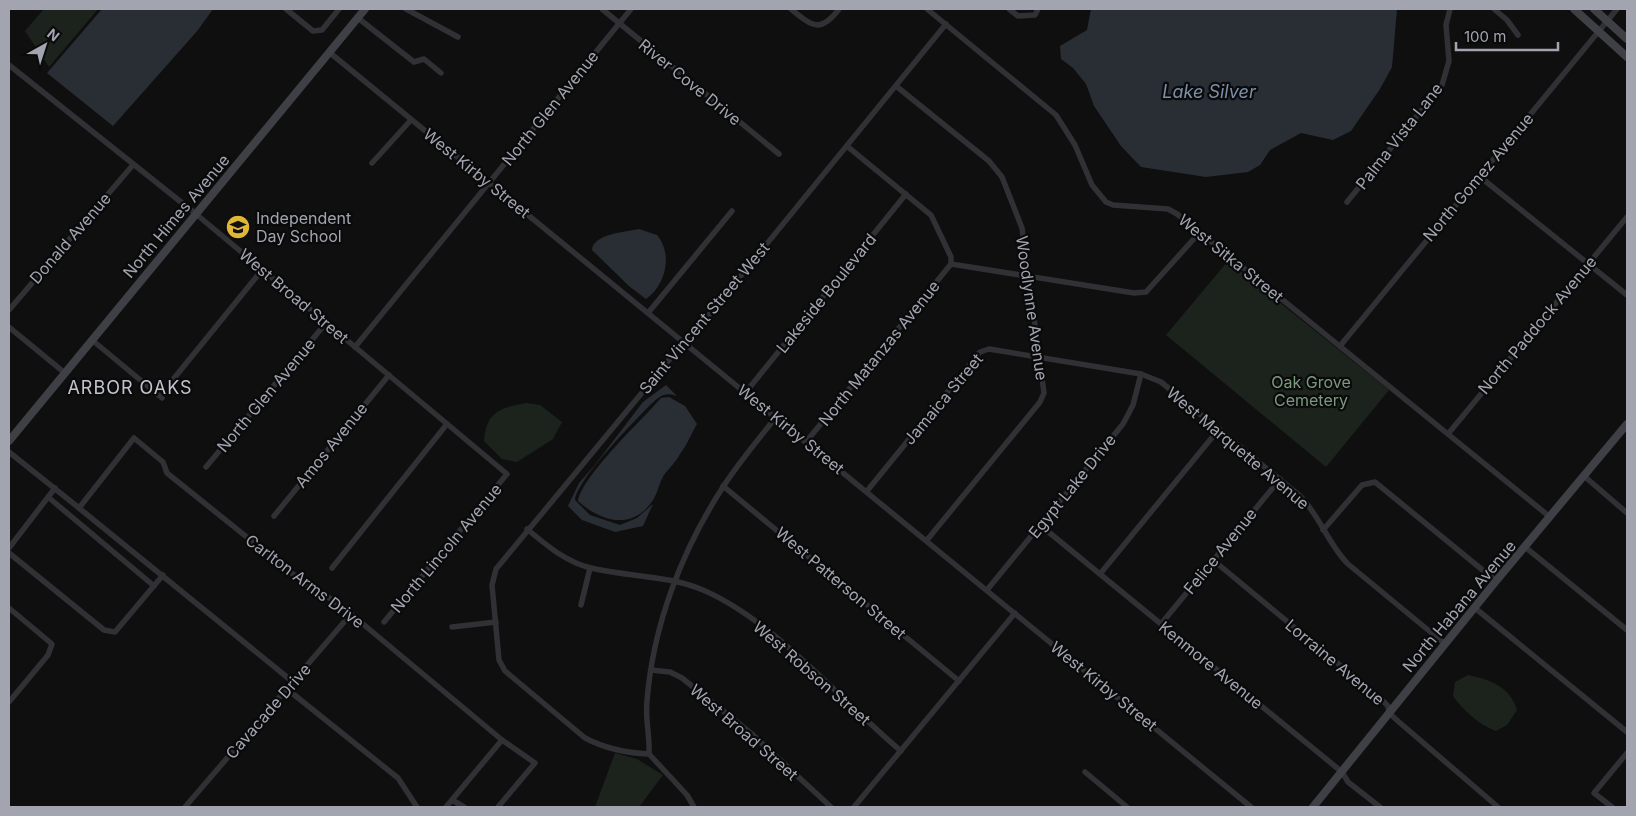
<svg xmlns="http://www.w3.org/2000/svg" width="1636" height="816" font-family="Inter,sans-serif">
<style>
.green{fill:#1c231d}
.water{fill:#292e35}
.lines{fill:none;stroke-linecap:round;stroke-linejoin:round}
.street{stroke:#313135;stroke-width:5.5}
.secondary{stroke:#3f4045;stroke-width:8}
.labels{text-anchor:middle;stroke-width:4.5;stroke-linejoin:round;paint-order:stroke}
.street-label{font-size:16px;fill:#a2a5b0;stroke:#0a0a0b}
.poi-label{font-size:16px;fill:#a2a5b0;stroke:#0a0a0b;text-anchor:start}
.park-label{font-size:16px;fill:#7a9a7e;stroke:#0a0a0b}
.water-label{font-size:18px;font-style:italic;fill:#7b8fa9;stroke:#0a0a0b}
.neighbourhood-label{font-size:18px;letter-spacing:1px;fill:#c2c4cd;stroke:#0a0a0b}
</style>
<rect width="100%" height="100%" fill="#0f0f10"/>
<g class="green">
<path d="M44,9H98L49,67L25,31Z"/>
<path d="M1228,261L1389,390L1326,467L1166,335Z"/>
<path d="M526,403L540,405L562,422L553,439L517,462L502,459L484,441C486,412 500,408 526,403Z"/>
<path d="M1468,675C1491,680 1509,686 1517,710L1507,725L1496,731C1479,725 1463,710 1453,696L1455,682Z"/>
<path d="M615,753L637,759L663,775L639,807H595Z"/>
</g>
<g class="water">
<path d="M102,9H213L198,30L113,126L47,73Z"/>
<path d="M1091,9H1397L1392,67L1380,89L1351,131L1333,140L1301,133L1270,150L1260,165L1248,172L1206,177L1141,167L1121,146L1094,106L1086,84L1073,68L1061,59L1060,46L1087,30Z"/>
<path d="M639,229L657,235C673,254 666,285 646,299L629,286L592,250C593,234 625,232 639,229Z"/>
<path d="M666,385L677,396C664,391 659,397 650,405C632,424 578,478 575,500L590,515L620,525L637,518L653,504L643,526L615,532L582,520L568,506L579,483L594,466L643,402Z"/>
<path d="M669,397L685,406L697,424C691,434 687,445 680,454C676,462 669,468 664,475C659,483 658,492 653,500C633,531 601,522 578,501C581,479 635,426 652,408L661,398Z"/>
</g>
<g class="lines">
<g class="street">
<path d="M286,9L313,31L322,30L339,9"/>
<path d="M406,9L458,37"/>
<path d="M602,9L779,154"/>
<path d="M791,9C812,26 820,34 839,9"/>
<path d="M927,9L1056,115L1075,145L1092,185L1106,202L1113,205L1168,209L1177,214L1550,517"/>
<path d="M1009,9L1018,16L1035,15L1038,9"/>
<path d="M1494,9L1507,20L1518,35"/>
<path d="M358,18L414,62L424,59L441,73"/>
<path d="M329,52L1251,807"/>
<path d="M9,65L196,214L507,474L384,622"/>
<path d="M896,86L989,161L1002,177L1022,228L1044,393L1040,402L927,540"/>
<path d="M847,146L931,215L951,257V264L1134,293L1146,292L1200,232"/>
<path d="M372,163L411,120"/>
<path d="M1479,176L1627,295"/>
<path d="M1347,202L1442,85L1449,61L1446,25L1450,9"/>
<path d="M9,310L132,166"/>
<path d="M648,313L732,211"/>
<path d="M9,327L65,373"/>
<path d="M92,340L162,398"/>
<path d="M1340,346L1617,9"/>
<path d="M355,347L631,9"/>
<path d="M171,382L262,270"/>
<path d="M746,392L906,194"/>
<path d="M1448,434L1627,217"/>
<path d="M806,442L951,264"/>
<path d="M9,452L79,508L134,438L163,462L167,473L319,595L328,597L351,614L502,740L535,763L498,807"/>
<path d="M206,467L326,323"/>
<path d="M1584,476L1627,513"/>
<path d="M723,486L959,681"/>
<path d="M867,491L980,352L989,349L1141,374L1161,382L1300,496C1320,516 1328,544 1348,564L1445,644"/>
<path d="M48,497L154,586"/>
<path d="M79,508L293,682"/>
<path d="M274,516L389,375"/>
<path d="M1040,525L1342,772L1348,782L1380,807"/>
<path d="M527,529C546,545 566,562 591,568C628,577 668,575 703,590C775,621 841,701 901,751"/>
<path d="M1323,530L1362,485L1375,482L1496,581"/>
<path d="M1525,547L1627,630"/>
<path d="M9,548L55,488"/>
<path d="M9,553L104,630L115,632L163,575"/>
<path d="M1213,560L1382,700L1388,706L1389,713L1399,722L1498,807"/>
<path d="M332,568L447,424"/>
<path d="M1100,574L1219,429"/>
<path d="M987,590L1123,424L1133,405L1141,374"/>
<path d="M581,605L590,568"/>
<path d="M9,608L52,644L48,655L9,702"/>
<path d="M1475,608L1627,732"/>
<path d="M1161,624L1280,479"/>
<path d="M452,627L496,622"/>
<path d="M651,670L670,672L682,678L753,735L831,807"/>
<path d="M287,689L398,778L417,807"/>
<path d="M649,754C650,736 645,719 647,701C653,625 682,550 723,487C739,462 758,440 776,417"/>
<path d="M1085,772L1127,807"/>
<path d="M452,800L464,807"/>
<path d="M185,807L351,614"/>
<path d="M446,807L502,740"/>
<path d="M694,807L687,795L649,754C627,753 604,748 585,738L505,671L499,660L492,585L496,569L679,348L686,343L946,24"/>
<path d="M854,807L1015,613"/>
<path d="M1612,807L1594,793L1627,753"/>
</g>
<g class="secondary">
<path d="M1574,9L1627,57"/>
<path d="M1594,9L1627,39"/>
<path d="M9,441L365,9"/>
<path d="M1313,807L1496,581L1627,424"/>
</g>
</g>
<defs>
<g id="school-disc" transform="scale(1.25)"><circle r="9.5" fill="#e0b637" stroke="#0a0a0b"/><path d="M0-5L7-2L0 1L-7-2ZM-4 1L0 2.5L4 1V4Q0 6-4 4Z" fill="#111"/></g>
</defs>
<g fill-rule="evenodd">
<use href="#school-disc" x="238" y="227"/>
</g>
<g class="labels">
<g class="street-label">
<text transform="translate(690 82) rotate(39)" y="6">River Cove Drive</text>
<text transform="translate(550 108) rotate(-51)" y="6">North Glen Avenue</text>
<text transform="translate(1399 136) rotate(-52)" y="6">Palma Vista Lane</text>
<text transform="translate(477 173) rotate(39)" y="6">West Kirby Street</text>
<text transform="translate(1478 177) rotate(-50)" y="6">North Gomez Avenue</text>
<text transform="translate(176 216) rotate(-50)" y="6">North Himes Avenue</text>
<text transform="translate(70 238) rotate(-49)" y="6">Donald Avenue</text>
<text transform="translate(1231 258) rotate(39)" y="6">West Sitka Street</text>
<text transform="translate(826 293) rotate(-51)" y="6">Lakeside Boulevard</text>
<text transform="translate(294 296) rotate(40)" y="6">West Broad Street</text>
<text transform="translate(1032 308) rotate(82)" y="6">Woodlynne Avenue</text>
<text transform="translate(704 318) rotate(-50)" y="6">Saint Vincent Street West</text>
<text transform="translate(1537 325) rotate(-50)" y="6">North Paddock Avenue</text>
<text transform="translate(879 353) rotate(-51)" y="6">North Matanzas Avenue</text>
<text transform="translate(266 395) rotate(-50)" y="6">North Glen Avenue</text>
<text transform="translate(943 399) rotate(-50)" y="6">Jamaica Street</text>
<text transform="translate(791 429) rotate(39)" y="6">West Kirby Street</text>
<text transform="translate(331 445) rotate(-51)" y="6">Amos Avenue</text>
<text transform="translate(1238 448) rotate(40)" y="6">West Marquette Avenue</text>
<text transform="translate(1072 486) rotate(-51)" y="6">Egypt Lake Drive</text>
<text transform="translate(446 548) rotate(-50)" y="6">North Lincoln Avenue</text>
<text transform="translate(1220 551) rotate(-51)" y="6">Felice Avenue</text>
<text transform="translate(305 581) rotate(37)" y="6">Carlton Arms Drive</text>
<text transform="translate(841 583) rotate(40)" y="6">West Patterson Street</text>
<text transform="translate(1459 606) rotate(-50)" y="6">North Habana Avenue</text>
<text transform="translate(1335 662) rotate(40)" y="6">Lorraine Avenue</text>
<text transform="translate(1211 665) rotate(39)" y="6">Kenmore Avenue</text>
<text transform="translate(812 673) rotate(41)" y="6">West Robson Street</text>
<text transform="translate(1104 686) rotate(39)" y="6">West Kirby Street</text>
<text transform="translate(268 711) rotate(-49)" y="6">Cavacade Drive</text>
<text transform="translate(744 732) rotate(41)" y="6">West Broad Street</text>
</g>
<g class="poi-label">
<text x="256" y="224">Independent<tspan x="256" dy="18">Day School</tspan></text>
</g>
<g class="park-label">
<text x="1311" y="388">Oak Grove<tspan x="1311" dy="18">Cemetery</tspan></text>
</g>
<g class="water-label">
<text x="1209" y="98">Lake Silver</text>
</g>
<g class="neighbourhood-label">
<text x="130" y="394">ARBOR OAKS</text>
</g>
</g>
<rect width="1636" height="816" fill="none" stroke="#a2a5b0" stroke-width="20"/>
<g transform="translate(45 45) rotate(39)" stroke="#0a0a0b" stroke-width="4" paint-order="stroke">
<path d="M0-4L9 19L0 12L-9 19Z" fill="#a2a5b0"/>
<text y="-8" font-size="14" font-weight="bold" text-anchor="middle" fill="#a2a5b0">N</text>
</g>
<path d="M1456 42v8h102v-8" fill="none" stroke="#a2a5b0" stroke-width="2.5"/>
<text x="1464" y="42" font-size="15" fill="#a2a5b0" stroke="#0a0a0b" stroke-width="4" paint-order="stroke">100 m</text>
</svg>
